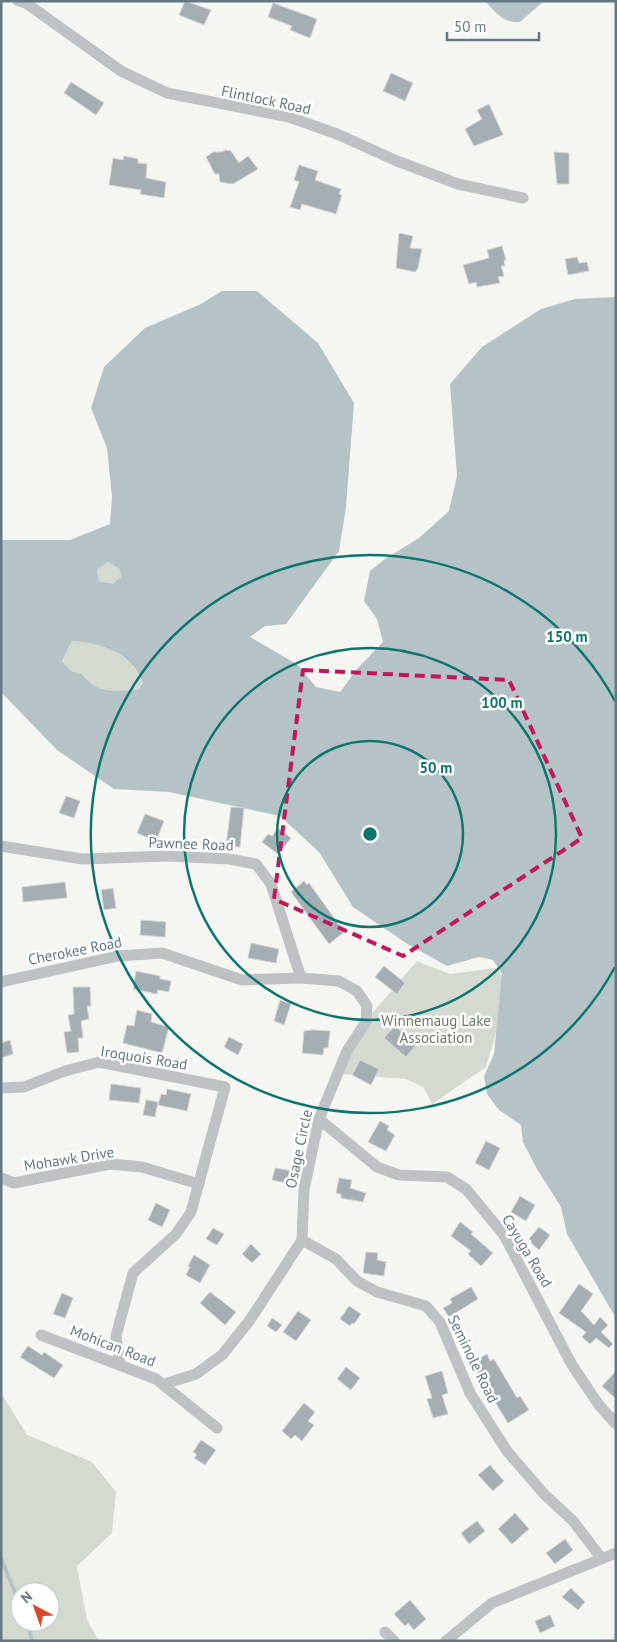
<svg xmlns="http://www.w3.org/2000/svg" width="617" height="1642" font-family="'PT Sans',sans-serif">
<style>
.green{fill:#d5dad1;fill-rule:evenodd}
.water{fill:#b5c3c6;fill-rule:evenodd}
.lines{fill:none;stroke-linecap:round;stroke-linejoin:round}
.stream{stroke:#b5c3c6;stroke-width:4}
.building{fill:#a5aeb3;stroke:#d7d6d4}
.minor{stroke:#bec2c5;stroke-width:11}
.marked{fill:none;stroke:#c2185b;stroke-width:4;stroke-dasharray:10 6;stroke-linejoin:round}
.ring{fill:none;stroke:#0f766e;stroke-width:2.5}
.labels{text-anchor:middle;stroke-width:5;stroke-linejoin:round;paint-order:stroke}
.street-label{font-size:15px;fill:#657782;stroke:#fff}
.park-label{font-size:15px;fill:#6a7964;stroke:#fff}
.centre{fill:#0f766e;stroke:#fff;stroke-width:2.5}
.ring-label{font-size:15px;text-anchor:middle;font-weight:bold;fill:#0f766e;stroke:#fff;stroke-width:5;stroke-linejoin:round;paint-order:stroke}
</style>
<rect width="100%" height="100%" fill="#f5f5f2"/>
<g class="green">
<path d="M108,562L120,568L122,577L113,585L99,581L97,570Z"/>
<path d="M72,641C103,643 130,652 143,683L138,690C113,690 98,695 82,674L71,671L62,661Z"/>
<path d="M417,961L450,974L496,968L506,981L498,1026L486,1067L432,1104L423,1087L406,1079L342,1074L346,1044Z"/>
<path d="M1,1393L27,1435L92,1462L116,1492L112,1533L77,1566L87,1620L99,1641H1ZM20,1592H50V1622H20Z"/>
</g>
<g class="water">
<path d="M485,1H544L520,22C503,23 496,13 485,1Z"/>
<path d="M222,291H257L318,343L354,403L346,507L339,551L286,624L265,626L250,637L298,665L316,687L340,692L358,668L383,642L377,619L364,601L370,571L385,559L419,538L449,511L457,476L450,384L482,347L541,309L575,299L616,297V1318L567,1234L561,1207L537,1169L523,1142L521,1125L499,1110L487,1094L484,1076L494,1054L502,974L493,960L479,957L447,966L406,943L353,907L319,852L280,816L169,792L114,789L57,750L1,692V540H70L110,524L112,497L107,448L91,408L104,367L145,328L201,304ZM108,562L120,569L121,577L113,584L99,581L97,570ZM72,641C102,643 131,652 143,683L138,690C113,690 98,695 82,674L71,671L62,661Z"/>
</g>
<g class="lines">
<g class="stream">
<path d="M1,1558L20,1605"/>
<path d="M27,1622L32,1641"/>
</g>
</g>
<g class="building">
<path d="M185,1L211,10L204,25L179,15Z"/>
<path d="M273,3L317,19L310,38L290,30L292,26L268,17Z"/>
<path d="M391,73L413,83L405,101L383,91Z"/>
<path d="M71,82L104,103L96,115L64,93Z"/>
<path d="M489,104L503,135L474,146L465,129L482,119L477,110Z"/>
<path d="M225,150L231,151L239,163L248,156L258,169L233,184L220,182L219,174H215L206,157L213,152H222Z"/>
<path d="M554,152L569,153V184H557Z"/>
<path d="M124,156L138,159V163L147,164L146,178L166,182L164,198L140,194L141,190L109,185L113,158L123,160Z"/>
<path d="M299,165L318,171L315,180L341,189L339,194L342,195L336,214L302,204L300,210L290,207L299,182L294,180Z"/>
<path d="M399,233L413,236L410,248L422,249L418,268L415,272L396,268Z"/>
<path d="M502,246L506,260H504L505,266H501L504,276L498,277L500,283L477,287L476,282L469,284L463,265L489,258L487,250Z"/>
<path d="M577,257L579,263L587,262L589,271L568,275L565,259Z"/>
<path d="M66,796L80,801L74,818L59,813Z"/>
<path d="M231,807L244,808L240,847L226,846Z"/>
<path d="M145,814L164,821L156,841L137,833Z"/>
<path d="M278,828L291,838L278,854L262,842L268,834L272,836Z"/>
<path d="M304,881L307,885L309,883L344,932L329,944L291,892Z"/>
<path d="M65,882L67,898L23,902L22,887Z"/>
<path d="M113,888L116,908L104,910L101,890Z"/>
<path d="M141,920L166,922L165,937L140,935Z"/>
<path d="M251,943L279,949L276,963L248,958Z"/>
<path d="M384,966L405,983L397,994L375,977Z"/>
<path d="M136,971L160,976V979L171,981L169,992L158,990L157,994L133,989Z"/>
<path d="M73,987H90L91,1006H87L89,1019L81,1021L83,1038H78L79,1052L67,1053L64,1032L71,1031L68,1015L74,1014Z"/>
<path d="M280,1000L291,1004L284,1025L274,1021Z"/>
<path d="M137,1010L152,1014L151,1022L169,1027L162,1053L123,1043L127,1025L134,1026Z"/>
<path d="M395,1026L416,1045L406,1057L384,1038Z"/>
<path d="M313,1030L330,1031L328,1048H324L323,1055L302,1053L304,1031Z"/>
<path d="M229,1037L243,1044L238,1055L224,1047Z"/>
<path d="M10,1040L13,1054L1,1058V1043Z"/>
<path d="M360,1060L379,1069L371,1085L352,1075Z"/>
<path d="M111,1084L141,1088L139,1103L109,1100Z"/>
<path d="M167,1089L191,1094L187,1111L158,1105L161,1094L166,1095Z"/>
<path d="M146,1100L158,1102L155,1117L143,1115Z"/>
<path d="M380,1121L389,1126L387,1130L395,1135L386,1151L368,1142Z"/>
<path d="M486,1141L500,1148L489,1170L475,1163Z"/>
<path d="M275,1168L293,1171L291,1184L272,1180Z"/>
<path d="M339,1178L352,1180L350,1188L366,1193L363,1202L341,1198V1194L336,1193Z"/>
<path d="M520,1196L535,1205L526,1221L511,1212Z"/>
<path d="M156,1203L170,1210L162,1227L148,1220Z"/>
<path d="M460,1222L473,1232L471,1234L493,1253L481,1266L468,1254L471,1251L451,1236Z"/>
<path d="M539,1227L550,1235L539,1250L531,1243L532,1242L529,1239Z"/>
<path d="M213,1228L224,1234L217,1245L206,1239Z"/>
<path d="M251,1244L261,1254L252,1263L242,1254Z"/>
<path d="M366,1252L378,1253L377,1260L386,1262L384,1276L363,1273Z"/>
<path d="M194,1255L210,1265L200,1283L186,1275L190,1267L188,1266Z"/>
<path d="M579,1284L593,1294L581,1311L594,1325L600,1317L608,1325L601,1332L613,1344L609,1348L596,1338L590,1344L582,1337L586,1332L559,1313Z"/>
<path d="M471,1287L478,1299L449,1317L443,1308L452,1303L450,1299Z"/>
<path d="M210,1292L236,1312L225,1325L200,1303Z"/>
<path d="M62,1293L73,1298L65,1318L53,1314Z"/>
<path d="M349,1306L361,1314L354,1324L352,1323L350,1326L340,1319Z"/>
<path d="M298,1311L311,1320L296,1341L283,1332Z"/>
<path d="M272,1318L282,1325L276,1332L267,1326Z"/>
<path d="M28,1346L42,1355L44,1352L63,1365L54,1378L20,1357Z"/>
<path d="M487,1354L490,1361L494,1359L517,1398L520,1396L529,1410L508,1423L471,1363Z"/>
<path d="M346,1367L360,1378L351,1390L337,1379Z"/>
<path d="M442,1371L448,1393L442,1395L448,1414L433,1418L427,1399L432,1398L425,1376Z"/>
<path d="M616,1371V1399L602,1386Z"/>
<path d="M304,1403L315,1412L308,1421L314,1425L302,1441L295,1435L291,1439L282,1431Z"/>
<path d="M201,1440L216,1450L205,1465L194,1458L197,1455L193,1452Z"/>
<path d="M490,1465L504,1481L493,1491L478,1475Z"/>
<path d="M515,1513L529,1529L512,1544L498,1529Z"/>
<path d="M477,1521L485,1531L469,1544L461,1533Z"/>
<path d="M565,1539L573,1550L555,1564L546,1553Z"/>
<path d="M571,1588L585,1602L578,1610L562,1597Z"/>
<path d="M410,1600L426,1619L414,1630L408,1623L405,1626L394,1614Z"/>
<path d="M550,1615L555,1626L540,1633L535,1621Z"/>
</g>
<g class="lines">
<g class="minor">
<path d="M18,1L26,3L121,71L167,93L289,117L337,134L397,161L458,184L523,198"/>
<path d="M1,846L82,859L167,856L230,859L256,864L271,884L301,978"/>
<path d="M1,982L118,956L162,953L242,980L301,978L339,981L357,991L367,1006L366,1022L347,1051L319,1119L304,1189L302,1240L250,1320L222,1355L196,1374L164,1384"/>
<path d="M1,1088L24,1087L65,1071L99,1062L225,1087L191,1212L176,1234L133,1273L116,1336L120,1364"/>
<path d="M319,1119L377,1167L399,1175L447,1177L466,1189L504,1235L572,1365L599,1405L616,1424"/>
<path d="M1,1178L14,1183L110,1164L142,1167L199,1184"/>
<path d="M302,1240L336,1259L357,1281L377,1292L426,1306L440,1322L470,1393L507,1451L544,1494L573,1521L602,1559"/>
<path d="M41,1335L156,1379L217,1428"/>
<path d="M385,1632L394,1641"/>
<path d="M446,1641L492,1603L616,1553"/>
</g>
</g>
<path class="marked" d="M303,670L509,680L582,838L403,956L274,899Z"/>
<g class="ring">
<circle cx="370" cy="834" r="93"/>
<circle cx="370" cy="834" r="186"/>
<path d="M615 967A279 279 0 1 1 615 701"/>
</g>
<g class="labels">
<g class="street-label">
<text transform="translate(266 100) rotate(12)" y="5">Flintlock Road</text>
<text transform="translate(191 844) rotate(2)" y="5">Pawnee Road</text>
<text transform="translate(75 951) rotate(-11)" y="5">Cherokee Road</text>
<text transform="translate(144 1058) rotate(9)" y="5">Iroquois Road</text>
<text transform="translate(299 1149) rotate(-78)" y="5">Osage Circle</text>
<text transform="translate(69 1159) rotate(-9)" y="5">Mohawk Drive</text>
<text transform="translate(527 1251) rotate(59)" y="5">Cayuga Road</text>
<text transform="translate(113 1346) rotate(21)" y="5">Mohican Road</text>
<text transform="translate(473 1359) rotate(64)" y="5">Seminole Road</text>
</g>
<g class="park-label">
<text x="436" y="1026">Winnemaug Lake<tspan x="436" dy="17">Association</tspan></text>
</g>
</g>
<circle cx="370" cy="834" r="8" class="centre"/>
<g class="ring-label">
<text x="567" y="642">150 m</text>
<text x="502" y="708">100 m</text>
<text x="436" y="773">50 m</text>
</g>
<rect width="617" height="1642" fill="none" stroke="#657782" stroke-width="5"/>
<g transform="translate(35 1607) rotate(319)"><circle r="24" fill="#ffffff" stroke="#c1c9cd"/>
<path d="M0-4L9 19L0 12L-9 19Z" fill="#de4629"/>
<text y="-8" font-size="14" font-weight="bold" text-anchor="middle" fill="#657782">N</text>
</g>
<path d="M447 32v8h92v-8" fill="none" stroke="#657782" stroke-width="2.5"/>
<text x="454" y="32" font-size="15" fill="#657782" stroke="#ffffff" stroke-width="4" paint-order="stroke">50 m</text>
</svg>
